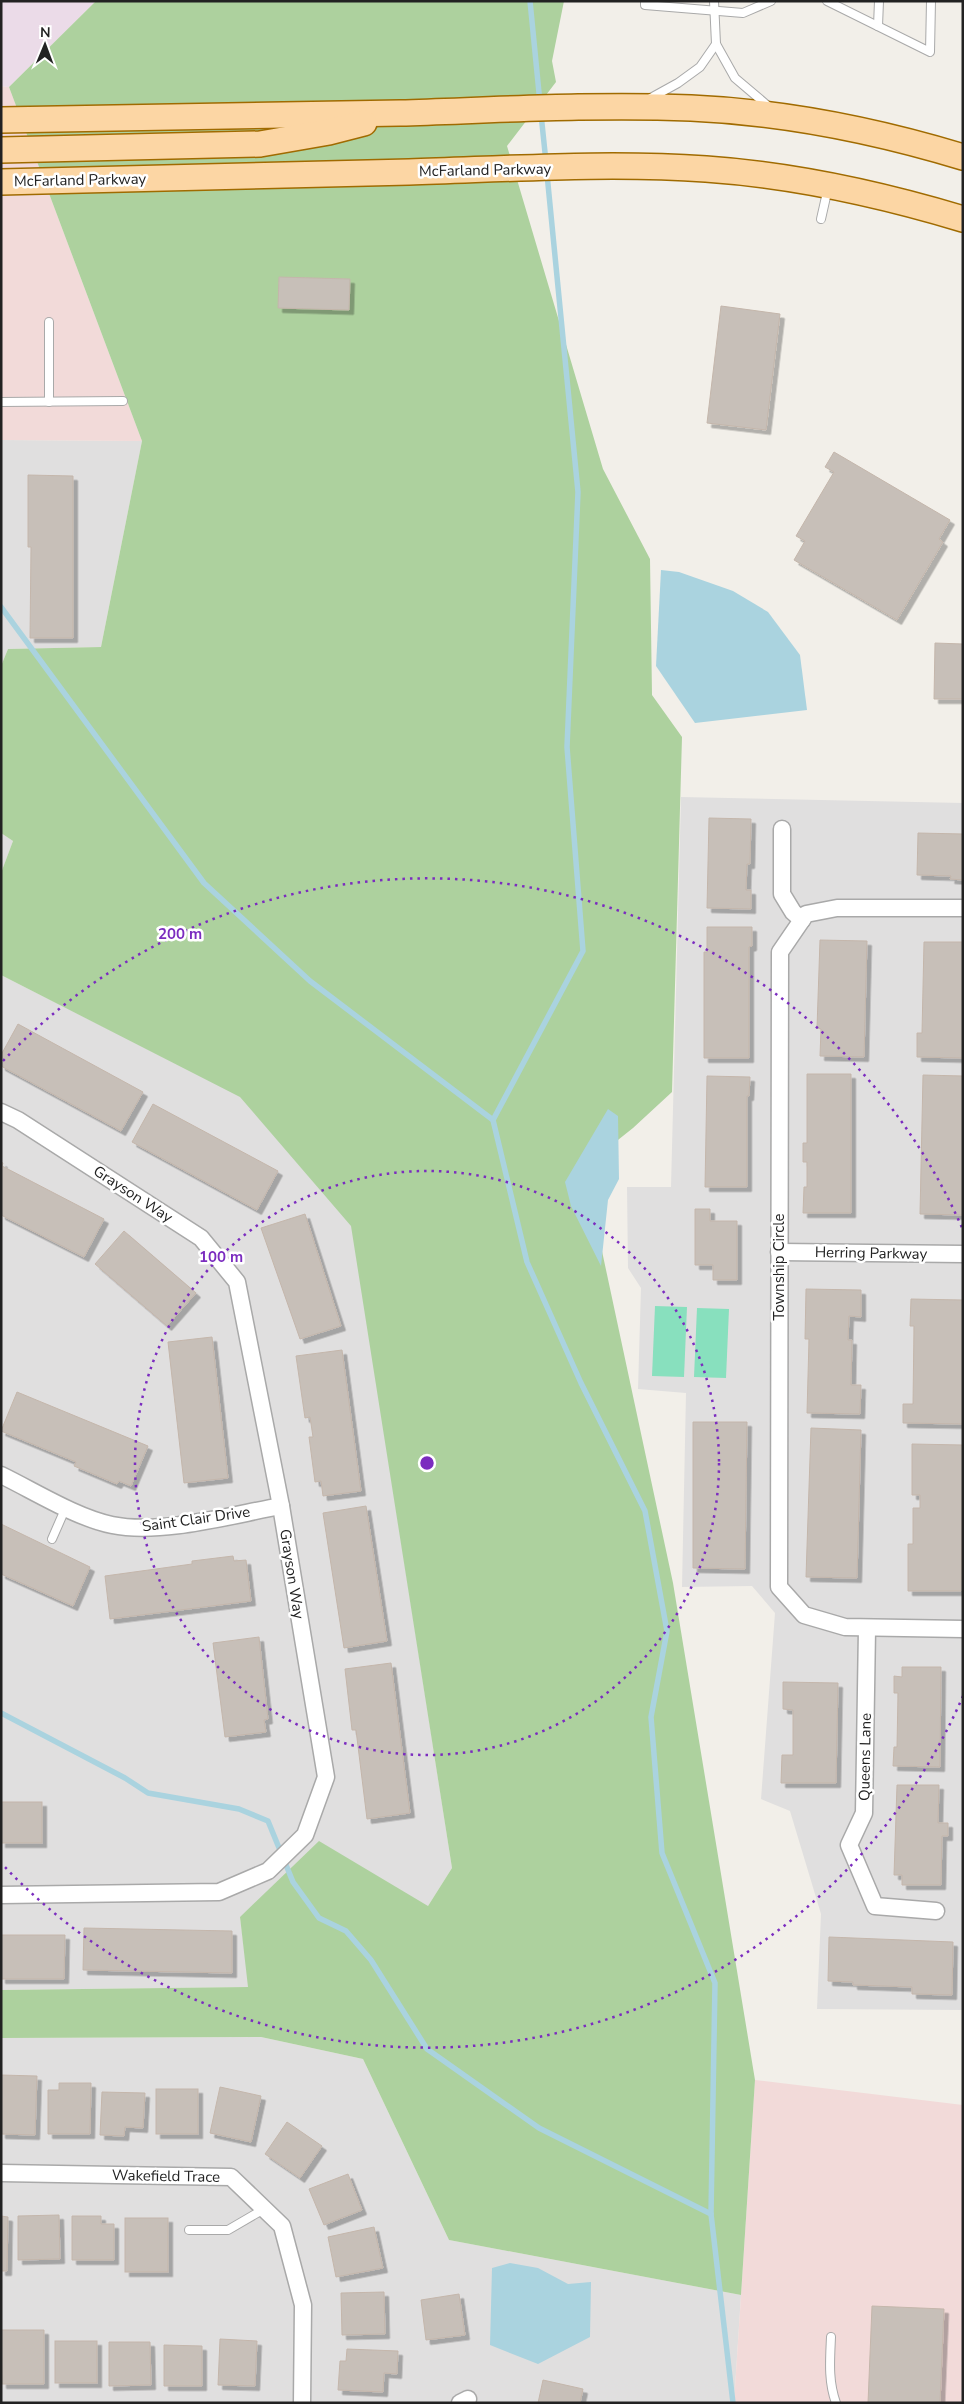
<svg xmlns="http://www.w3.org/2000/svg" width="964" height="2404" font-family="'Nunito Sans',sans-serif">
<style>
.residential{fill:#e0dfdf}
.commercial{fill:#f2dad9}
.industrial{fill:#ebdbe8}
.forest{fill:#add19e}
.pitch{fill:#88e0be}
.water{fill:#aad3df}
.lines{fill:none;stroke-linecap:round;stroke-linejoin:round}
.stream{stroke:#aad3df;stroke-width:5.5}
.building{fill:#c7bfb8;stroke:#c4b6ab;filter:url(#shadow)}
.lane-casing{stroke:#a9a9a9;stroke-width:10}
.street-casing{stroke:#a9a9a9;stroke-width:19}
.primary-casing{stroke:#a06b00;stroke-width:28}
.lane{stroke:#fff;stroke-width:8}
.street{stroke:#fff;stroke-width:16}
.primary{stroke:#fcd6a4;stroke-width:25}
.ring{fill:none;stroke:#7b2cbf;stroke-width:2.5;stroke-dasharray:2.5 5}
.labels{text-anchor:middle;stroke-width:5;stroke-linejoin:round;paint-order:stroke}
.street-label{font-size:15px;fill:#222;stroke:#fff}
.centre{fill:#7b2cbf;stroke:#fff;stroke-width:2.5}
.ring-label{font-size:15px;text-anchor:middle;font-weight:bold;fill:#7b2cbf;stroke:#fff;stroke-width:5;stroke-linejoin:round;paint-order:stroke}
</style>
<defs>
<filter id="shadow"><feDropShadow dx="4.5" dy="4.5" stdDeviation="0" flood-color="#0004"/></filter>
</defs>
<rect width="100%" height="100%" fill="#f2efe9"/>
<g class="residential">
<path d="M1,440L142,441L101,647L8,649L1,666Z"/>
<path d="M681,797L963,803V2010L817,2009L821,1914L790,1811L761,1799L775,1613L752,1586L682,1587L686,1393L638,1389L641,1288L628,1268L627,1187H671Z"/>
<path d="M1,833L13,841L1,873Z"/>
<path d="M1,975L240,1096L352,1226L452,1868L428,1906L240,1917L249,1987L1,1990Z"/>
<path d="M261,2037L363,2059L449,2240L741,2295L734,2403H1V2038Z"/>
</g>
<g class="commercial">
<path d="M1,86L9,87L142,441L1,440Z"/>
<path d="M755,2080L963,2105V2403H734Z"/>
</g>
<path class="industrial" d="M1,1H96L9,87L1,86Z"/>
<path class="forest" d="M96,1H564L552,61L556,82L507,146L603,469L650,559L652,695L682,737L672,1092L633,1128L584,1167L673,1583L755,2080L741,2295L449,2240L363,2059L261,2037L1,2038V1990L248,1987L240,1917L319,1841L428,1906L452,1868L351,1226L240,1097L1,975V873L13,841L1,833V666L8,649L101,647L142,441L9,87Z"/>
<g class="pitch">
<path d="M655,1306L687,1307L684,1377L652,1376Z"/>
<path d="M697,1308L729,1309L726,1378L694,1377Z"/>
</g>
<g class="water">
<path d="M661,570L679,572L733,591L768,612L800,655L807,710L695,723L656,666Z"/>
<path d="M608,1109L618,1116L619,1179L608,1200L601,1266L571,1206L565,1182Z"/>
<path d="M510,2263L538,2268L568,2284L591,2282L590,2337L538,2364L490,2345L492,2268Z"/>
</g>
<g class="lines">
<g class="stream">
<path d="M530,1L540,103"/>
<path d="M541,114L546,162"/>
<path d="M1,607L204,883L310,981L493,1120L527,1262L581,1383L645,1511L667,1631L651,1717L662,1853L715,1983L711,2214L733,2403"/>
<path d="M493,1120L583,951L567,747L578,492L547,174"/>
<path d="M1,1713L125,1778L148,1793L239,1809L268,1821L293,1882L319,1918L346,1931L371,1960L427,2049L539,2128L711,2214"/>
</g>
</g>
<g class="building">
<path d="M279,277L350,279L349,310L278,308Z"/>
<path d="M721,306L780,314L766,430L707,423Z"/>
<path d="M834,452L950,520L939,539L943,542L897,620L794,560L805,541L796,536L834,472L825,467Z"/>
<path d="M28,475L73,476V638H30L31,547H28Z"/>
<path d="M935,643L963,644V699H934Z"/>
<path d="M709,818L751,819L750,864H747L746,890H751V909L707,908Z"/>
<path d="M918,833L963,834V880L950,879L951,876L917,875Z"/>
<path d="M707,927H752V946L749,947V1058H704V952H707Z"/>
<path d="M820,940L867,941L864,1057L820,1056L821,1029L817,1028Z"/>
<path d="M924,942H963V1058L917,1057V1033H922Z"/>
<path d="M18,1024L143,1092L121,1131L1,1066V1055Z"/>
<path d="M807,1074H851V1213H803L804,1187H807V1162H803V1143H807Z"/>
<path d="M923,1075L963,1076V1215L920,1214Z"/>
<path d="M707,1076L750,1077L749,1096H747V1187H705Z"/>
<path d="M153,1104L278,1171L257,1210L132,1142Z"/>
<path d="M1,1162L3,1163L2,1166L104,1219L84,1257L1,1215Z"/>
<path d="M695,1209H710V1221H737V1280H713V1265H695Z"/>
<path d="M305,1214L341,1326L300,1339L261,1228Z"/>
<path d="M124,1231L196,1293L167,1326L95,1264Z"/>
<path d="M806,1289L861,1290V1317L849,1316L848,1340H852L851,1385H861L860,1414L807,1413L809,1339H805Z"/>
<path d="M911,1299L963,1300V1424L903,1423V1404H913L914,1326H910Z"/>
<path d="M212,1337L228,1478L184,1483L168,1342Z"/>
<path d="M342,1350L361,1491L323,1496L321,1481L315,1482L309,1437H313L310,1417L305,1418L296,1356Z"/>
<path d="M17,1392L148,1446L131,1486L119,1481L117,1484L74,1466L76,1462L1,1431Z"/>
<path d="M693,1422H747L745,1569L693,1568Z"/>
<path d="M811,1428L861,1430L857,1578L806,1577Z"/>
<path d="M912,1444L963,1445L961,1591H908V1544H913V1508H920V1495H912Z"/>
<path d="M366,1506L387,1641L344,1648L323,1513Z"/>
<path d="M1,1524L90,1567L73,1606L1,1574Z"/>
<path d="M233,1556L234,1561L246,1560L251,1601L110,1619L105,1576L192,1564V1561Z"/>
<path d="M259,1637L268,1719L264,1720L266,1732L225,1737L213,1643Z"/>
<path d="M391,1663L410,1813L367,1819L356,1730H352L345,1669Z"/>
<path d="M902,1667H941L940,1767L893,1766L894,1747H897L898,1693H894V1676L902,1677Z"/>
<path d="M783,1682L838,1683L836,1783H781L782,1755H793V1710L783,1709Z"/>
<path d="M897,1785H939L938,1823H948V1836H942L941,1885H902V1875H894Z"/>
<rect x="1" y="1802" width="41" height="41"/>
<path d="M84,1928L232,1931V1973L83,1970Z"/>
<path d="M1,1935H65L64,1979H1Z"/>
<path d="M829,1937L953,1942L952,1995L912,1994V1987L853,1985V1982L828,1981Z"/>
<path d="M1,2075L37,2076L35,2135L1,2134Z"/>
<path d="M59,2083H91L90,2134H48V2090H59Z"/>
<path d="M220,2087L261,2096L251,2142L210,2133Z"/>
<rect x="156" y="2089" width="42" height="45"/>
<path d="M102,2092L145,2093L143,2128L125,2127L124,2136L100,2135Z"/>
<path d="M287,2122L322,2146L300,2178L265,2154Z"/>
<path d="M348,2174L362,2210L324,2225L309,2189Z"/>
<path d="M59,2215L60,2259L18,2260V2216Z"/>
<path d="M1,2216L8,2217L7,2271H1Z"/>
<path d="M72,2216H101V2224H114V2260H72Z"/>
<rect x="125" y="2218" width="43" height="54"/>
<path d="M374,2227L383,2268L336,2277L328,2237Z"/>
<path d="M384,2292L385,2334L342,2335L341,2293Z"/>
<path d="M459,2294L465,2335L426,2340L421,2300Z"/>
<path d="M872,2306L944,2309L940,2403H868Z"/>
<path d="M1,2330H44V2384H2Z"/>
<path d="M220,2339L257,2341L255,2386L218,2385Z"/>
<rect x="55" y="2341" width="42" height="42"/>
<path d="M109,2342H150L151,2385L109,2386Z"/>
<path d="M164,2345L202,2346V2386H164Z"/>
<path d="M347,2349L398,2351L397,2374L384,2373L383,2392L338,2390L340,2361H346Z"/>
<path d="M543,2380L583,2389L580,2403H538Z"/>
</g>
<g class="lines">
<g class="lane-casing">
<g id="lane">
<path d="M645,1V5L743,13L771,1"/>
<path d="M714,1L716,44L735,78L768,106"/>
<path d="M827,1L930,52L931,1"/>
<path d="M878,26L879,1"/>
<path d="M649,99L678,83L700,67L716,44"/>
<path d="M821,219L828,188"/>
<path d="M49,322V402"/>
<path d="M1,402L123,401"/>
<path d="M52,1539L66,1507"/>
<path d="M189,2230H228L264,2209"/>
<path d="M831,2337C830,2360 828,2381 836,2403"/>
</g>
</g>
<g class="street-casing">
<g id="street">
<path d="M782,829V894L793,912L802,920"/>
<path d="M963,908H837L806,914L780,952L779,1587L804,1615L845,1627L963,1629"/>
<path d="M1,1112L18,1120L201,1238L237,1282L281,1506L326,1777L305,1835L268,1871L219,1892L1,1895"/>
<path d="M779,1252L963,1254"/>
<path d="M1,1475C34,1491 77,1518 112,1525C162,1535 231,1515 281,1506"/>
<path d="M867,1629L864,1813L849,1845L875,1906L936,1911"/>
<path d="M1,2173L231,2177L282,2226L303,2305L302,2403"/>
<path d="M460,2403L468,2399"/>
</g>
</g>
<g class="primary-casing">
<g id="primary">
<path d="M1,120C134,118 267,116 400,113C496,110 594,104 691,108C783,112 874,130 963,157"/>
<path d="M1,150L260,144L329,132L364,123"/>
<path d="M1,182C137,179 273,175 409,172C508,169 608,162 706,169C793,175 880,194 963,219"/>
</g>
</g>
<use href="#lane" class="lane"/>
<use href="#street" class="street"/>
<use href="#primary" class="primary"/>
</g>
<g class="ring">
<circle cx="427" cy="1463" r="292"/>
<path d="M963 1696A584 584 0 0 1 3 1865M3 1061A584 584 0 0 1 963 1230"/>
</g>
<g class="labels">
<g class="street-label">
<text transform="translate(485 170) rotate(-1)" y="5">McFarland Parkway</text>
<text transform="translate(80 180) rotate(-1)" y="5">McFarland Parkway</text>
<text transform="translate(133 1194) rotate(33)" y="5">Grayson Way</text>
<text transform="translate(871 1253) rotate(1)" y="5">Herring Parkway</text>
<text transform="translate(779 1267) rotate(-90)" y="5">Township Circle</text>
<text transform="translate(196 1519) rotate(-8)" y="5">Saint Clair Drive</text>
<text transform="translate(292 1574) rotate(81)" y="5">Grayson Way</text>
<text transform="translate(865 1757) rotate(-89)" y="5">Queens Lane</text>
<text transform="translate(166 2176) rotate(1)" y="5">Wakefield Trace</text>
</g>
</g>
<circle cx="427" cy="1463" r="8" class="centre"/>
<g class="ring-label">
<text x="180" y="939">200 m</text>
<text x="221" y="1262">100 m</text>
</g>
<rect width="964" height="2404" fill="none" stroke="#222222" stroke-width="5"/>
<g transform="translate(45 45) rotate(1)" stroke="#ffffff" stroke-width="4" paint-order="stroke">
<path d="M0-4L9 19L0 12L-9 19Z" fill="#222222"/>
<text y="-8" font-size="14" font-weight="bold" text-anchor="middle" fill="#222222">N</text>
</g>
</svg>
